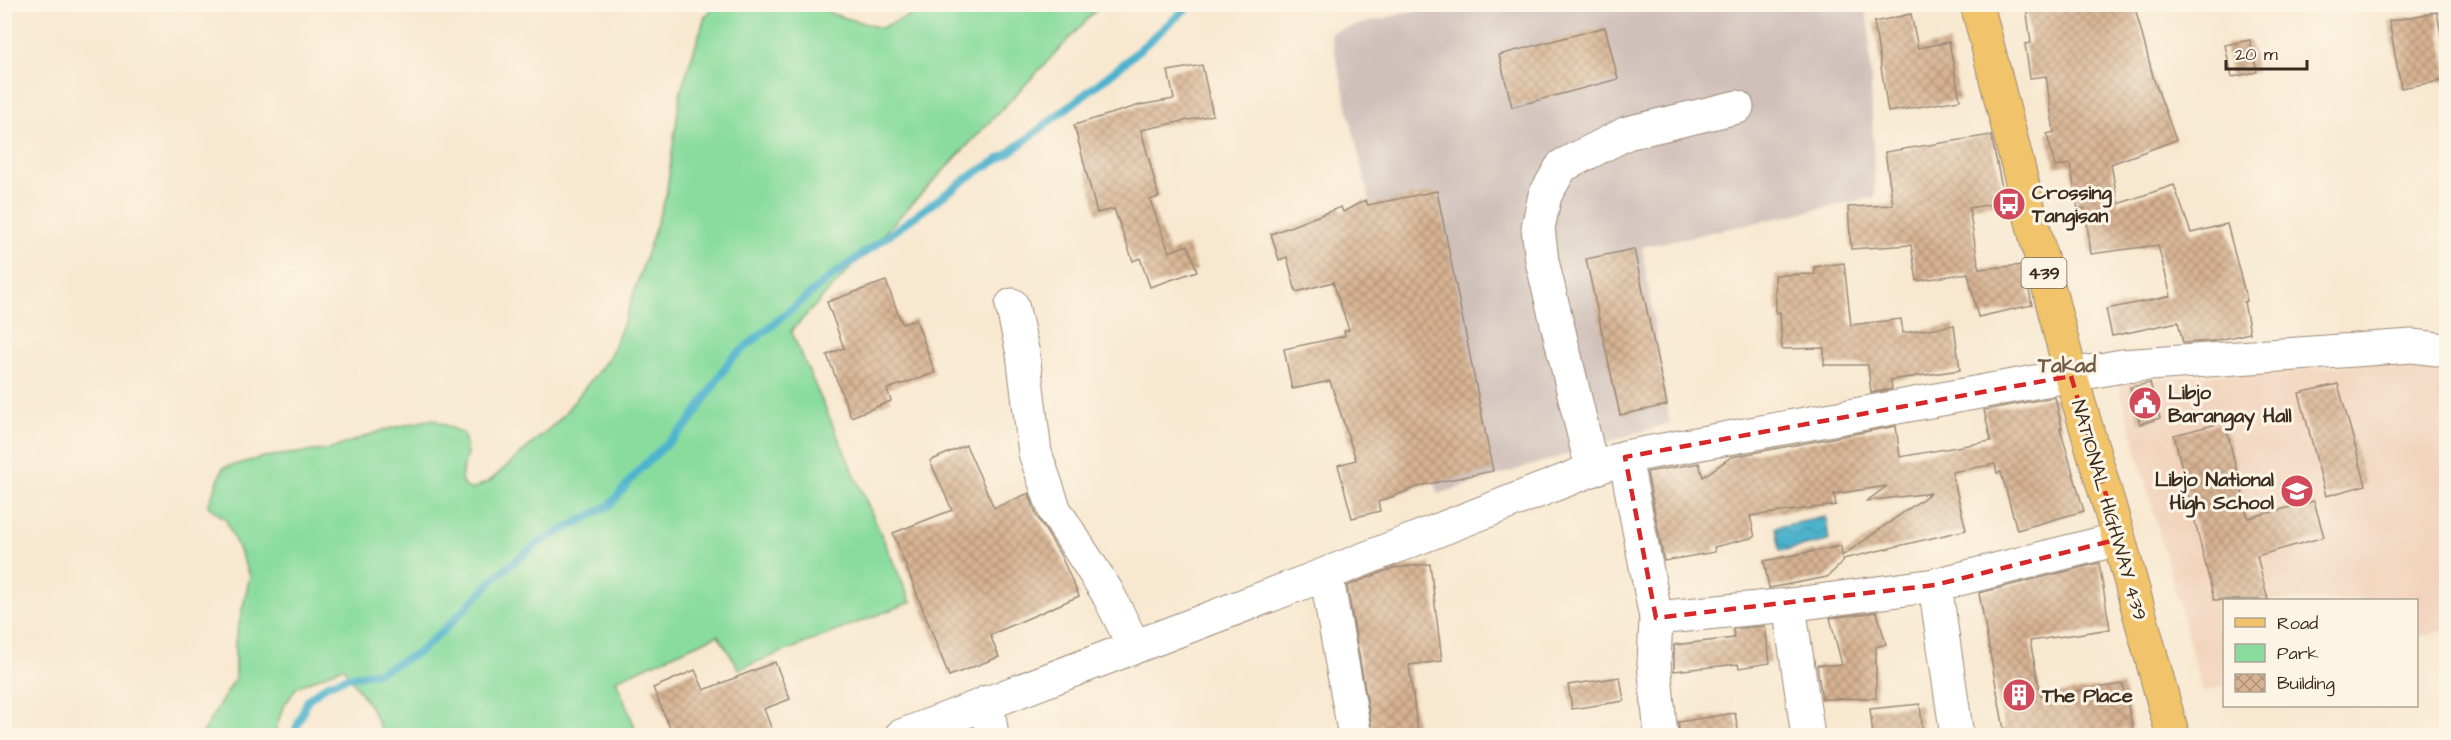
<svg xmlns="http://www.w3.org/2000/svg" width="2451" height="740" font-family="'Architects Daughter',sans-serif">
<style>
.built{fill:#f2d4be}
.industrial{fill:#cfc0ba}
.green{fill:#89dc9e;stroke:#62835e;stroke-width:1.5}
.water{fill:url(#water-waves);stroke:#446e76;stroke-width:1.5}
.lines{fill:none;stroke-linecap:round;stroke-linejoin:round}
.stream{stroke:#4eb3cd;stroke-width:8}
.building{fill:url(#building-cross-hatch)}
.minor-casing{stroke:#9a8977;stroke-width:35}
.major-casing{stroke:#9a8977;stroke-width:35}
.minor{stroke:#fff;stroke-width:33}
.major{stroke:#f1c36a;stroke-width:33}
.marked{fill:none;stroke:#d62828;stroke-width:4.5;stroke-dasharray:12 8;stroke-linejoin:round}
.labels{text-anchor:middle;stroke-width:6;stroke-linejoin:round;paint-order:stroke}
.shield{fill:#fcf5e5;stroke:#75675a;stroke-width:1.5}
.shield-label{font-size:18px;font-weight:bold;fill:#3b2a1e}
.poi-label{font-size:20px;font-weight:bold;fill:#3b2a1e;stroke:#fcf5e5;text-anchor:start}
.street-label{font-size:20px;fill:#3b2a1e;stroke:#fcf5e5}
.neighbourhood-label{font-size:21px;font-weight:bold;fill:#725a47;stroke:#fcf5e5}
</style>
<defs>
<pattern id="water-waves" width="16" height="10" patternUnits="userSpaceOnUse" patternTransform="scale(1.5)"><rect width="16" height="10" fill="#4eb3cd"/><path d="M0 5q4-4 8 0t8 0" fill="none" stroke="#4292a6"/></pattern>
<pattern id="building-cross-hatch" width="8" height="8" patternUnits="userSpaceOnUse" patternTransform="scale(1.5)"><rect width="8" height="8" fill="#d7b393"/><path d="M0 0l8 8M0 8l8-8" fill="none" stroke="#b09277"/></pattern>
</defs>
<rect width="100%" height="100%" fill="#fcf5e5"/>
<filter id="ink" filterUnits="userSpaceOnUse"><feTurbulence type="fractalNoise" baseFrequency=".0167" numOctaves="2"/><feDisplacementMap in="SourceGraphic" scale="12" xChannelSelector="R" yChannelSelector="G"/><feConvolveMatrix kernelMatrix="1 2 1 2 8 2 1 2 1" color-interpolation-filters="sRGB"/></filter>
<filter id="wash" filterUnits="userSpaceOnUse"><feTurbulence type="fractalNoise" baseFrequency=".008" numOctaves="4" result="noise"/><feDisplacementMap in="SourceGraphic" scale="24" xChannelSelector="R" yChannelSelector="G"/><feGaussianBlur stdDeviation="1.35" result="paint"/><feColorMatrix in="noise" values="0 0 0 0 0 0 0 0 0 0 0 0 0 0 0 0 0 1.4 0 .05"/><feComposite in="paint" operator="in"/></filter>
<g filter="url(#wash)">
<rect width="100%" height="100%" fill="#f8e8d0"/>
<path class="built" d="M2387,362L2446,368V630L2417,637L2416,600H2224V686L2203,692L2118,382Z"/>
<path class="industrial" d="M1441,4L1864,5L1869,30L1875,197L1642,247L1670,423L1438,494L1330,32Z"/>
<path class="green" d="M716,5H820L832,14L881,28L934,5H1101L791,331L911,602L739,669L718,635L616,680L638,735H384L370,707L343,667L297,687L283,707L274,735H201L235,679V641L250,576L226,520L208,506L223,468L264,457L331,449L383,430L433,419L464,434L467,454L461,477L463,485L471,490L491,480L560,419L608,359L623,325L666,196L681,90L705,17Z"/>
<path class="water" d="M1826,517L1829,541L1780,551L1776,527Z"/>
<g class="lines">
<path class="stream" d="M293,736L308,699L328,684L348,677L379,672L418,653L449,625L502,571L539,543L610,505L640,469L689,423L731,359L828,279L972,175L1009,153L1121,66L1191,4"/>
</g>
<g id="blocks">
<g class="building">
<path d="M2037,4H2134L2154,80L2176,140L2111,164L2118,204L2174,185L2191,233L2227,224L2247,301L2244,302L2250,333L2213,341L2183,343L2178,322L2112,336L2106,309L2171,296L2158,245L2091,254L2085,208L2078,209L2070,164L2055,167L2047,134L2054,132L2046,76L2030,78L2025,44L2031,43L2026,6Z"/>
<path d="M2437,12L2446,62V80L2401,88L2389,21Z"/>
<path d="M1911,14L1918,48L1949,42L1960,100L1888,112L1874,22Z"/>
<path d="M1605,27L1618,79L1512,107L1499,55Z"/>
<path d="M2250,40L2257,72L2232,77L2225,45Z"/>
<path d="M1202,65L1213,115L1141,130L1159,197L1150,200L1169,252L1188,245L1197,271L1150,287L1140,258L1133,261L1114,209L1097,213L1074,125L1140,105L1174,99L1168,71Z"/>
<path d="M1991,135L2005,202L1969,208L1979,269L2024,265L2032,305L1978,317L1968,273L1917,281L1911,245L1851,249L1848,207L1893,205L1885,152Z"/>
<path d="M1437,191L1493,471L1423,485L1378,502L1380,511L1352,518L1338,465L1356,460L1330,381L1292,389L1284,349L1345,336L1344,331L1349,330L1333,282L1296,292L1287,257L1279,260L1271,234L1341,207L1343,212L1365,200L1368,205Z"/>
<path d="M1634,249L1667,405L1620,415L1586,259Z"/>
<path d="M1844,263L1851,325L1901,319L1903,333L1954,325L1960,370L1891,380L1892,389L1871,393L1868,365H1824V348L1782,349L1780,312L1776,313L1775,275L1815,274L1814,267Z"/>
<path d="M886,281L902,324L916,319L935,373L887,389L891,401L851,417L827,355L844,348L827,302Z"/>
<path d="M2150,383L2160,418L2140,424L2130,387Z"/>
<path d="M2338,384L2366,485L2326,496L2299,393Z"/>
<path d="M2055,397L2062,428H2060L2084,511L2017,530L2001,472L1997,473L1995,464L1952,472L1966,530L1843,559V562L1827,577L1769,588L1764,561L1841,546L1842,556L1931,493L1867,501L1887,486L1834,494L1836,505L1750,516L1755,537L1714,547L1715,552L1664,561L1647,472L1699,463L1703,477L1731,457L1896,426L1900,457L1991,441L1984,410Z"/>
<path d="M2225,422L2248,518L2314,501L2324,537L2257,556L2268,600H2214L2174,435Z"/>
<path d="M966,445L994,508L1029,493L1037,517L1060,554L1079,596L990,635L999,657L949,676L893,533L952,510L930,461Z"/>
<path d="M2099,563L2110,629L2030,641L2041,696L2123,684L2133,728L2080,735H2005L1979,593Z"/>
<path d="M1430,564L1442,661L1409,665L1418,735H1373L1347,586L1393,568Z"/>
<path d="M1877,612L1886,644L1876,647V698L1822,699L1817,665H1842L1830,618Z"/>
<path d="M1765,626L1770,663L1739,668L1738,664L1674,671V645L1734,638L1733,629Z"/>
<path d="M775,662L790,699L764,709L774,735H673L653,688L695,670L704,690Z"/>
<path d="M1620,677L1624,701L1572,709L1568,685Z"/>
<path d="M1920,704L1923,735H1873L1870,709Z"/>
<path d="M1735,713L1739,735H1680L1678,722Z"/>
</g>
</g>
</g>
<g filter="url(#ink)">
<use href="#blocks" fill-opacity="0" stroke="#9a8977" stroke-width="1.5"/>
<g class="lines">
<g class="minor-casing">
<g id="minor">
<path d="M1012,305L1023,354L1035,453L1055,511L1107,592L1134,646"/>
<path d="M1625,457L2122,366L2412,346L2446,350"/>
<path d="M1592,469L1542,261L1538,228L1545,195L1562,166L1627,133L1737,107"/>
<path d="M1326,574L1355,736"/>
<path d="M1935,585L1957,736"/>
<path d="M1789,605L1808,736"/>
<path d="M1656,618L1654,663L1661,736"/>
<path d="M987,702L992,736"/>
<path d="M901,736L1326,574L1625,457L1656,618L1789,605L1935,585L2119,539"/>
</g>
</g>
<g class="major-casing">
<path id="major" d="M1977,4L2071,376L2119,539L2173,736"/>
</g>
<use href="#minor" class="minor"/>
<use href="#major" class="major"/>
</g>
</g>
<path class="marked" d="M2071,376L2119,539L1935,585L1656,618L1625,457Z"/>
<defs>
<g id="bus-disc" transform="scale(1.725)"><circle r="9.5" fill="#d1495b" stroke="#fcf5e5"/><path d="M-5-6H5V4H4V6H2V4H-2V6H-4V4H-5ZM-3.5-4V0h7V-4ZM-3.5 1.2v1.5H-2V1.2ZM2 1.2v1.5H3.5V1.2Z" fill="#fff"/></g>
<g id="civic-disc" transform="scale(1.725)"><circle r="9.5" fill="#d1495b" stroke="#fcf5e5"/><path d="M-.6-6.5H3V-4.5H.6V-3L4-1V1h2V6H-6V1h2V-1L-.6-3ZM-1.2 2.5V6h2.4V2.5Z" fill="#fff"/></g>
<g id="school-disc" transform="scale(1.725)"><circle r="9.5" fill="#d1495b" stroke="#fcf5e5"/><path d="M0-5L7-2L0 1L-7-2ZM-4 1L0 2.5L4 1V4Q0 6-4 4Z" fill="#fff"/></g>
<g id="building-disc" transform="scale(1.725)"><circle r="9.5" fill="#d1495b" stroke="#fcf5e5"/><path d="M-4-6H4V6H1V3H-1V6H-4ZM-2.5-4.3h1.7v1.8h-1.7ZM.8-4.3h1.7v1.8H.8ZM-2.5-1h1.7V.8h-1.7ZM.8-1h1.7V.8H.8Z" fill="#fff"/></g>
</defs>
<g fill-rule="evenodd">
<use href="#bus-disc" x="2009" y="204"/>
<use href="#civic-disc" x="2145" y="403"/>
<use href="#school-disc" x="2297" y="491"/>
<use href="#building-disc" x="2019" y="695"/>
</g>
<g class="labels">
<rect class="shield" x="2021.5" y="258" width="45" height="30" rx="4.5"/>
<g class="shield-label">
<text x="2044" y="279">439</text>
</g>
<g class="poi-label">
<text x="2032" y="199">Crossing<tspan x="2032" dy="23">Tangisan</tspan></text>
<text x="2168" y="399">Libjo<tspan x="2168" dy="23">Barangay Hall</tspan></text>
<text x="2274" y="486" text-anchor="end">Libjo National<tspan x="2274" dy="23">High School</tspan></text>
<text x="2042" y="702">The Place</text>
</g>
<g class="street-label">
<text transform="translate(2110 510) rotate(74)" y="7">NATIONAL HIGHWAY 439</text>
</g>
<g class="neighbourhood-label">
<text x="2067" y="372">Takad</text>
</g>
</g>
<rect width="2451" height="740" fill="none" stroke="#fcf5e5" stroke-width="24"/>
<rect x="2223" y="599" width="195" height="108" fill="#fcf5e5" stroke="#afa495" stroke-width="1.5"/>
<rect x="2235" y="618" width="30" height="9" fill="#f1c36a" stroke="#afa495" stroke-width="1.5"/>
<text x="2277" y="629" font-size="18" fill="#3b2a1e">Road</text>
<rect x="2235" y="644" width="30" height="18" fill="#89dc9e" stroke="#afa495" stroke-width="1.5"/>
<text x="2277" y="659" font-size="18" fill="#3b2a1e">Park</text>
<rect x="2235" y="674" width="30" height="18" fill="url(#building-cross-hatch)" stroke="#afa495" stroke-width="1.5"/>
<text x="2277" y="689" font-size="18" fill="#3b2a1e">Building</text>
<path d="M2226 60v9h81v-9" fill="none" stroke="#3b2a1e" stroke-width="3"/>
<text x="2235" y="60" font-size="18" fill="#3b2a1e" stroke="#fcf5e5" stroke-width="4.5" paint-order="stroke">20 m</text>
</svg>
